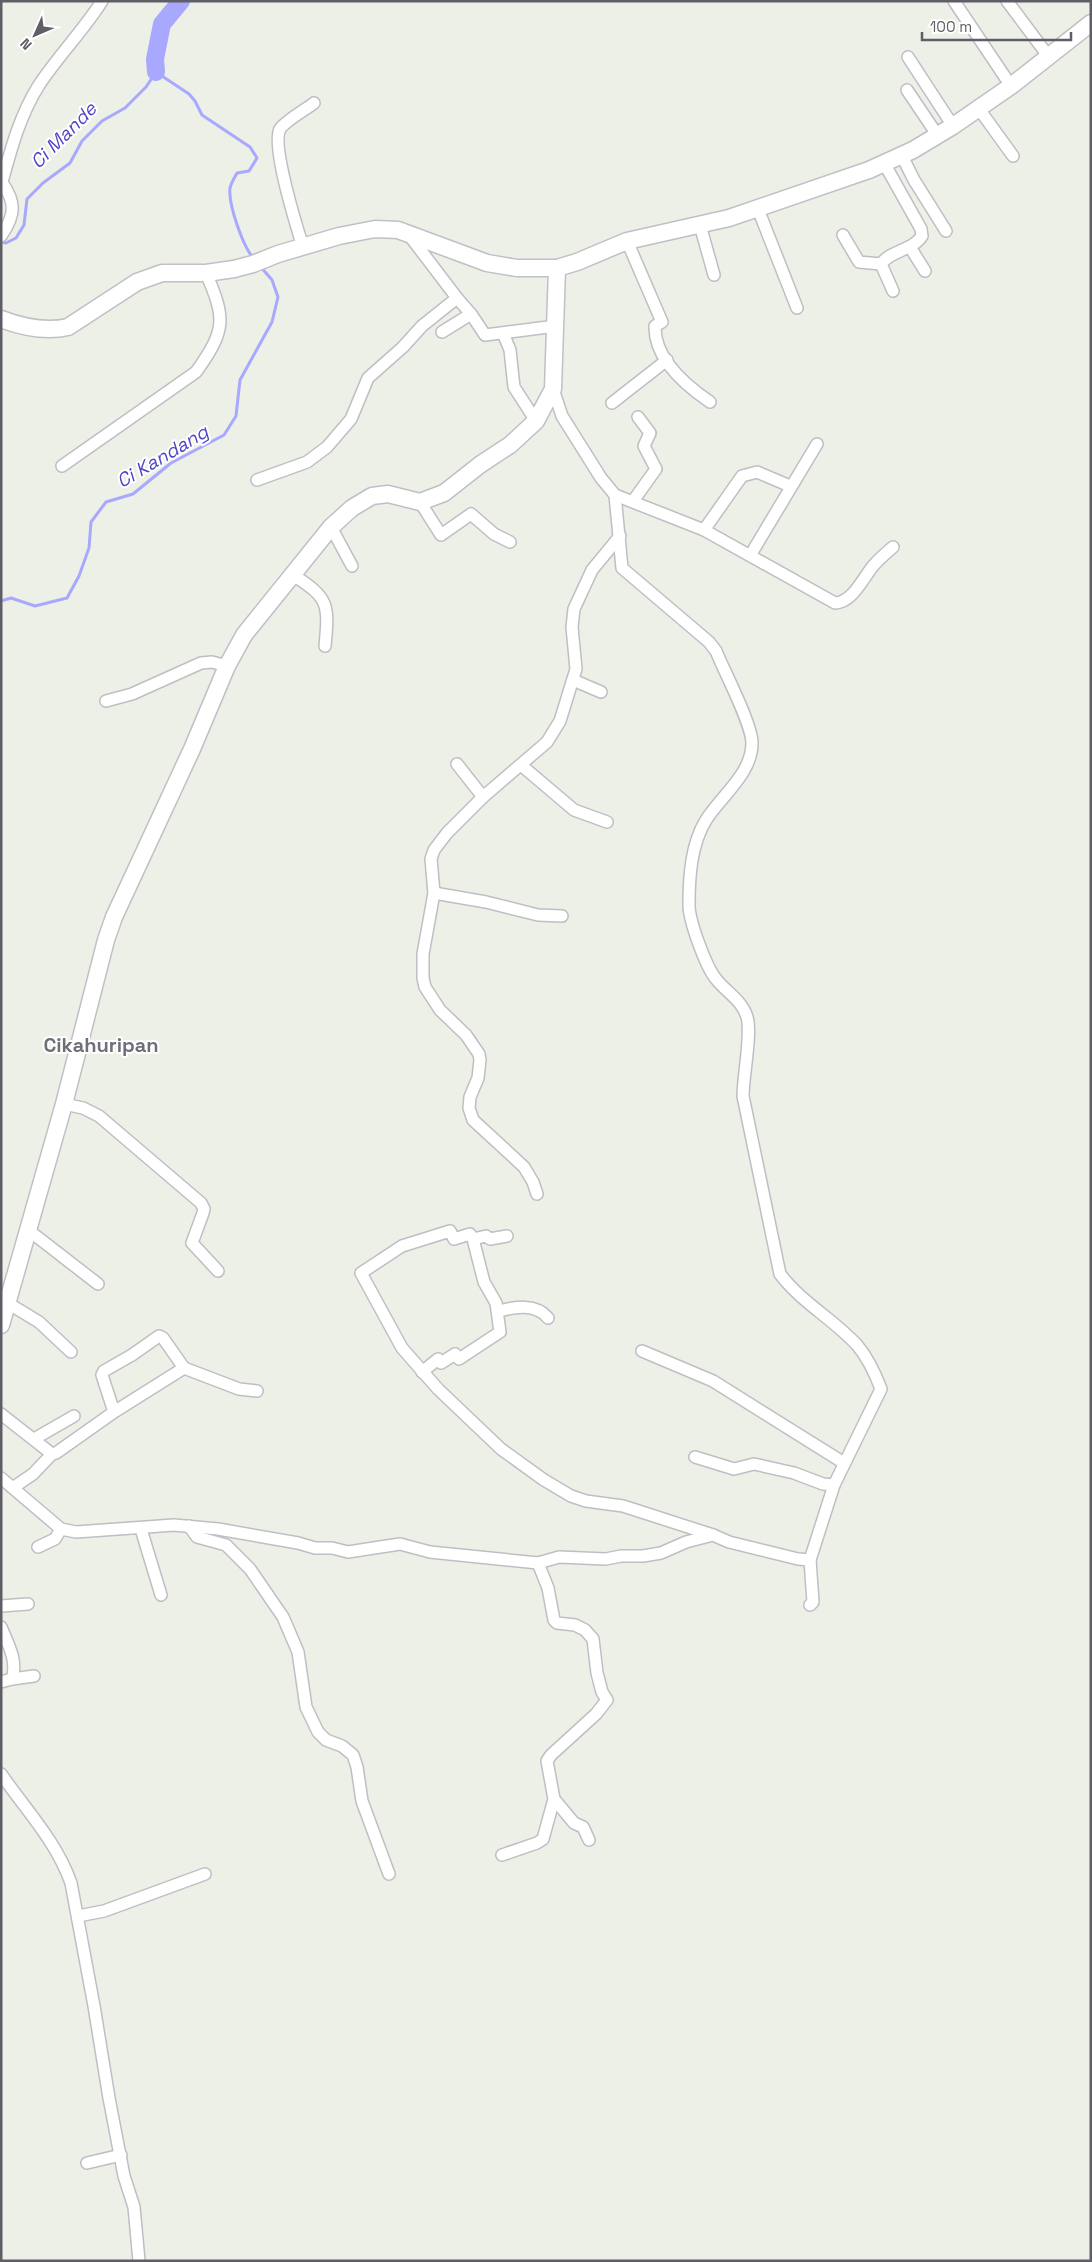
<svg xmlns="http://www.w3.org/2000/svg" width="1092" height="2262" font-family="'Space Grotesk',sans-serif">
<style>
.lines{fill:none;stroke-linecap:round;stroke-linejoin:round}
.stream{stroke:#a8a8ff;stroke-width:3}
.river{stroke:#a8a8ff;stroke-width:18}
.street-casing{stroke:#bfbec5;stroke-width:14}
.secondary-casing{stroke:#c0bfc7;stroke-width:19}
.street{stroke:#fff;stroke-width:11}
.secondary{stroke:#fff;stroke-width:16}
.labels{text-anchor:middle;stroke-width:4;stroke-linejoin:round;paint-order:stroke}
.water-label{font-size:19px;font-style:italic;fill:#4f46c6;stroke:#fff}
.quarter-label{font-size:20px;font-weight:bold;fill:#6f6f79;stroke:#fff}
</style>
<rect width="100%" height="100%" fill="#edf0e6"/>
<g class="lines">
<g class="stream">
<path d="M1,242L6,243L16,238L24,225L27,199L43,183L70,163L82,141L102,121L125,108L146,87L156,72L189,94L195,101L202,115L250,147L257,158L249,171L237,173C235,177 231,183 230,188C228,204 243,247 254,259"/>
<path d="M1,601L11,598L35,606L67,598L79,576L89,548L91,522L106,502L133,494L171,463L224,435L236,416L240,380L272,322L278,297L272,280L260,266"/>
</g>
<path class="river" d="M156,72L155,59L162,24L181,1"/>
<g class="street-casing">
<g id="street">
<path d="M954,1L1011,86"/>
<path d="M1007,1L1049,57"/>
<path d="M908,57L953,126"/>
<path d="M907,90L938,136"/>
<path d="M979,109L1013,156"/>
<path d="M902,156L914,180L946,231"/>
<path d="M884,163L921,229L922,236C912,251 891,250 881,264L893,291"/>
<path d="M1,181C16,202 16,214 1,236"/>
<path d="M2,182C11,149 20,115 39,85C58,56 83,31 102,1"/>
<path d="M758,209L797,308"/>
<path d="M700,225L714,275"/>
<path d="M843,235L859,262L881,264"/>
<path d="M627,241L662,322L655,326C654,359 685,385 710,402"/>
<path d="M303,247C297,228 271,145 280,129C285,121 305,110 314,103"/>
<path d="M910,247L925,271"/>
<path d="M457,298L471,314L485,335L556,326"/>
<path d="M442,332L471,314"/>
<path d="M503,333L510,350L514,387L536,421"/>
<path d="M553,389L562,416L601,478L615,495L622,568L709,642L716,651C724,671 752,724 752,743C752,774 721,796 706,820C691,844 689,877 689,905C689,921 706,967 716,979C726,992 742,1000 747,1017C752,1034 743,1076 743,1096L780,1274C801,1302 833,1319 857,1345C868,1358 875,1373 881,1389L834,1485L810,1560"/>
<path d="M612,403L667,360"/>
<path d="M62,466L196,372C226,330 226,319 206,273"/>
<path d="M257,480L307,462L327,447L351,419L368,378L403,347L422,326L457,298L409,235"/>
<path d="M615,495L704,530L835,603C853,602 863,578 873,566C879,559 886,553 893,547"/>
<path d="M633,501L656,469L644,446L650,433L638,417"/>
<path d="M420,502L441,535L471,514L494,534L510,542"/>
<path d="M331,527L352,566"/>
<path d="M704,530L742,476L757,472L790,486"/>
<path d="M751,554L817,444"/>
<path d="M293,575C329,598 329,604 325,646"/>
<path d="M573,680L601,692"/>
<path d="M106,701L132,694L201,663L212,662L227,666"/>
<path d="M457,764L483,797"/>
<path d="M521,765L574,810L607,822"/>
<path d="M434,893L486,902L538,915L562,916"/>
<path d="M64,1104L83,1108L99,1116L201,1203L204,1209L203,1213L192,1243L218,1271"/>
<path d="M537,1194L533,1182L524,1167L473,1120L469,1108L470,1097L478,1078L480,1060L479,1054L466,1035L440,1010L425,987L423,978V954L434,893L431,859L434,850L447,833L483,797L547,742L560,721L576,669L572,627L574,609L592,570L620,536"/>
<path d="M27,1229L98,1284"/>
<path d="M507,1236L490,1239L486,1236L473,1239L470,1234L454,1239L450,1231L402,1246L361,1273L402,1348L438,1389L501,1449L544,1480L571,1496L586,1501L623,1506L713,1535"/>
<path d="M6,1302L39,1322L71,1352"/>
<path d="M498,1311C515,1307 536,1303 548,1318"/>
<path d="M642,1351L713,1381L844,1463"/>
<path d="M184,1368L239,1389L257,1391"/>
<path d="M422,1372L438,1359L441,1363L455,1354L459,1359L500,1332L496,1303L484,1282L473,1239"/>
<path d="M1,1414L52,1454L56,1453L114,1412L184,1368L163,1338L159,1336L132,1355L104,1371L102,1375L114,1412"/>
<path d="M34,1439L74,1416"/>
<path d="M695,1457L734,1469L754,1464L763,1466L794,1473L823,1484L834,1485"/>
<path d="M1,1478L61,1529L76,1532L174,1525L218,1529L298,1543L315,1548H332L348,1552L400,1544L430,1552L538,1563L559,1557L606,1559L621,1556H643L661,1553L686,1542L713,1535L729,1542L798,1559L810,1560L813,1602L810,1605"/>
<path d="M14,1487L33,1474L52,1454"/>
<path d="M189,1526L197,1537L226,1545L250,1569L283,1617L298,1652L306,1707L318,1732L326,1740L342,1746L353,1755L357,1767L362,1801L389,1874"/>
<path d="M141,1529L161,1595"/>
<path d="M38,1547L55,1539L61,1529"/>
<path d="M1,1606L28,1604"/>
<path d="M1,1627C8,1644 18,1661 12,1679L1,1682"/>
<path d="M12,1679L34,1676"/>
<path d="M1,1774C26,1810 56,1841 71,1883L94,2006L109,2098L124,2176L134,2207L139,2261"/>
<path d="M554,1799L574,1823L583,1827L589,1840"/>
<path d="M502,1855L537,1843L543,1839L554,1799L547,1761L551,1755L596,1714L607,1700L602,1692L597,1673L593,1639L585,1630L575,1625L557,1623L554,1620L548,1588L538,1563"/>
<path d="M78,1916L104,1911L205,1874"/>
<path d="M87,2163L121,2155"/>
</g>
</g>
<g class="secondary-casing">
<g id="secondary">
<path d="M1,319C22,327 46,332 68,327L137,282L162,273H206L234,269L253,264L278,254L339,236L375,229L398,230L487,263L517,268H557L577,262L627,241L729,218L869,170L913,150L953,126L1011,86L1091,23"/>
<path d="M1,1325L64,1104L106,940L114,917L192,749L227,666L244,635L331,527L352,508L372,496L388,494L420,502L444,493L481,464L510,445L536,421L553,389L557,268"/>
</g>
</g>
<use href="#street" class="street"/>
<use href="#secondary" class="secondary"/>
</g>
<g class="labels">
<g class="water-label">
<text transform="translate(63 135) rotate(-45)" y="7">Ci Mande</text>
<text transform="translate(162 456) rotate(-31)" y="7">Ci Kandang</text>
</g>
<g class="quarter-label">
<text x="101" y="1052">Cikahuripan</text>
</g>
</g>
<rect width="1092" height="2262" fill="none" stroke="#5f5e67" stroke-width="5"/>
<g transform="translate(35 35) rotate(225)" stroke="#ffffff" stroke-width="4" paint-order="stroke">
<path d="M0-4L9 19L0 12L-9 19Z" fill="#5f5e67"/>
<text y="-8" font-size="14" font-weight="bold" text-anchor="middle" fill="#5f5e67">N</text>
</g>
<path d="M922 32v8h149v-8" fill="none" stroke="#5f5e67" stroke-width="2.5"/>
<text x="930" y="32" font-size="15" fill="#5f5e67" stroke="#ffffff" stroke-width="4" paint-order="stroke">100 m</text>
</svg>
